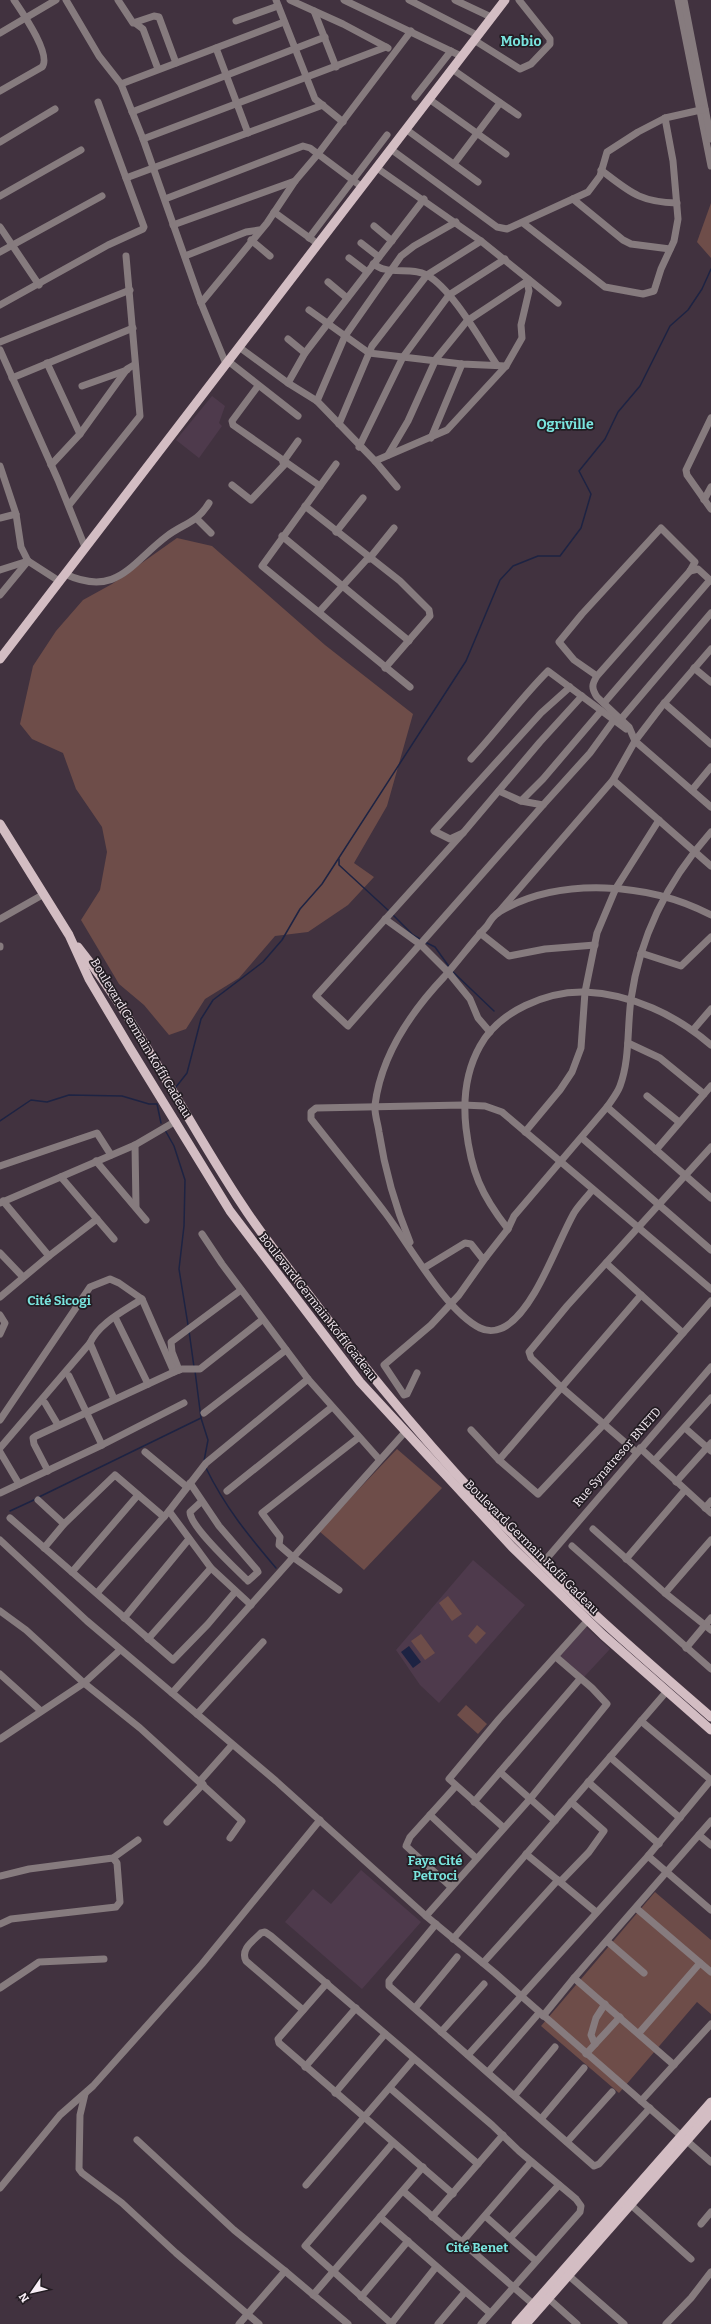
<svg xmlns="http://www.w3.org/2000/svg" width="711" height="2324" font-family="Bitter,serif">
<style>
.built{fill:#4e3a4c}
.green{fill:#6e4d49}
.water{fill:#1d2343}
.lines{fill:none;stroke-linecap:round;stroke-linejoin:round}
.stream{stroke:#1d2343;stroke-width:1.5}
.minor{stroke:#867b7e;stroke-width:7}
.major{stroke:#d3bdc3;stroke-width:9}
.labels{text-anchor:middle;stroke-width:3.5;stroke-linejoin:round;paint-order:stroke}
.street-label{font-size:12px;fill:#f8eef6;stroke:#231d23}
.neighbourhood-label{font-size:13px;font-weight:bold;fill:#79e4de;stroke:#231d23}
.quarter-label{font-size:14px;font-weight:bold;fill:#79e4de;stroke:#231d23}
</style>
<rect width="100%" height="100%" fill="#41323f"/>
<g class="built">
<path d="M212,396L225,406L219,423L222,426L199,458L176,440Z"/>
<path d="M473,1560L525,1605L439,1703L420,1685L396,1650Z"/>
<path d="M586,1627L610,1649L584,1677L560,1656Z"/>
<path d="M361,1870L421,1922L362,1989L285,1922L313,1889L331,1904Z"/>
</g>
<g class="green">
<path d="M711,203V258L697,242Z"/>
<path d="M177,538L212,546L325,645L413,714L387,806L354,863L374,877L348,905L308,932L275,936L239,978L205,999L186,1029L169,1035L144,1005L119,984L81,920L100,890L107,852L102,827L76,789L63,753L32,739L20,724L33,666L56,631L83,600L112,584Z"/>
<path d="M397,1449L442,1488L364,1570L319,1531Z"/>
<path d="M448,1596L462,1614L452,1621L439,1603Z"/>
<path d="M477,1625L486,1633L476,1644L468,1636Z"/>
<path d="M421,1634L435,1653L425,1660L411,1641Z"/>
<path d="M466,1705L487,1724L478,1734L457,1715Z"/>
<path d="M655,1892L711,1940V2014L697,2002L619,2093L541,2026Z"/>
</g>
<path class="water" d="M409,1646L421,1662L413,1668L401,1652Z"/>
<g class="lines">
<g class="stream">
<path d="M339,859V865L389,911"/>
<path d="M392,914L413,935L420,939"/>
<path d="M425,942L435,947L450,968"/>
<path d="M452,971L494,1011"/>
<path d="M176,1087L187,1073L201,1019L213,1000L263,962L282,940L300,909L322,884L466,661L500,580L513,566L538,556H560L581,528L591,494L579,471L605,439L618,412L640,386L670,326L688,310L702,289L711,269"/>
<path d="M0,1121L31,1100L47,1102L69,1095L122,1096L149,1104H157L161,1123"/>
<path d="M165,1130L174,1146L185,1180L184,1226L179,1269L188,1325"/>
<path d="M189,1331L194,1367"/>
<path d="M195,1371L201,1418L208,1440L204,1461"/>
<path d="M206,1468C225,1507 248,1535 276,1568"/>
<path d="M39,1497L201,1418"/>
<path d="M10,1511L36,1499"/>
</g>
<g class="minor">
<path d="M66,0L99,56L121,84L143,139L201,303L226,364"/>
<path d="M118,0L133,23L154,16L159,17L176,63"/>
<path d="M276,0L315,99L343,122"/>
<path d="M290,0L343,24L388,48"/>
<path d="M344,0L461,56"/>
<path d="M409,0L477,35"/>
<path d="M455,0L491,17"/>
<path d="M678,0L711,166"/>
<path d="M684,0L711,139"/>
<path d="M314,11L336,67"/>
<path d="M236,21L278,6"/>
<path d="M135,23L143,29L158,69"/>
<path d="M0,33L56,0"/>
<path d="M474,40L520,69L531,64L550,44V39L519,0"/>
<path d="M216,48L248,133"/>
<path d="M452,69L518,115"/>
<path d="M121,84L284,22"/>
<path d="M0,91L42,67C52,55 22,12 14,0"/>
<path d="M415,97L451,51"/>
<path d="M429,99L506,154"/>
<path d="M132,112L325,37"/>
<path d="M407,130L478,182"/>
<path d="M143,139L386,47"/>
<path d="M0,142L55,109"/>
<path d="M392,150L497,227L507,229L588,192L600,176L607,152L638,132L665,118L705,109"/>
<path d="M454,164L500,103"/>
<path d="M377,168L481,241L558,303"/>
<path d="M601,170C630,192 639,202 677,203"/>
<path d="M126,178L323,105"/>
<path d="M0,196L81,150"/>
<path d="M165,199L303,146L310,148L362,187"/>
<path d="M573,199L623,240L631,244L670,249"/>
<path d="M274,212L318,244"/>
<path d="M523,223L605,287L643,294L654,291L661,269L674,241L678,219L673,161L665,118"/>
<path d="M173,225L295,181"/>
<path d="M374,226L392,241"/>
<path d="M0,227L39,285"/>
<path d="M309,238L387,135"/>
<path d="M251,240L270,256"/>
<path d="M361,243L379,257"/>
<path d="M0,252L102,196"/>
<path d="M185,256L246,232L259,230"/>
<path d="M349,258L366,271"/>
<path d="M373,264C377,266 381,269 384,269C397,273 414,268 427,275C453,290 480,340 497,365"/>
<path d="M328,282L347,298"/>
<path d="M201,303L267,223L295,181L318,154L411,31"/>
<path d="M0,305L108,245L143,229L144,227L98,102"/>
<path d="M309,310L369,353L462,364L506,366"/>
<path d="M288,339L305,353"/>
<path d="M0,342L130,290"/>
<path d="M239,347L288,383L317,401L375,461L397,487"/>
<path d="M0,350L58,480L85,547"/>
<path d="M228,361L298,416"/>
<path d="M47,363L80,434"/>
<path d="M12,378L133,328"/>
<path d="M288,383L305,353L424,199"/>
<path d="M82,386L127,370"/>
<path d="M258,386L232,421L233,425L320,486"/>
<path d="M317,401L345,336L401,256L414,246L456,222"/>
<path d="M711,418L686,470L687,475L711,509"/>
<path d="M339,424L372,346L427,275L481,241"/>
<path d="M431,438L462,364"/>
<path d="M359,447L403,357L449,295L505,259"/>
<path d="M388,455L408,421L436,359L467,321L529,280"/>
<path d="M375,461L447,430L506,366L522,338L521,325L529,291L527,281"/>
<path d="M283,462L298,441"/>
<path d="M336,464L262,566L410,687"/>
<path d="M51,465L80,434L127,369L134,365"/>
<path d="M0,466L16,514L21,547L28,561L59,581"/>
<path d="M232,485L251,500L286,463"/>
<path d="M704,500L711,487"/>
<path d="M69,505L140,416L126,256"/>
<path d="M305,506L400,581L429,610L430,616L385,668"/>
<path d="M0,518L16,514"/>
<path d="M197,519L211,533"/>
<path d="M336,532L363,498"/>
<path d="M282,536L409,641"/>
<path d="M369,559L394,528"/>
<path d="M0,570L28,561"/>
<path d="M690,571L698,569L711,581"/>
<path d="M65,574C117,598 131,563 167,536C183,524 198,522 209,503"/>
<path d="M0,595L28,561"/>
<path d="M319,612L368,558"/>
<path d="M711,649L661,707L635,741L711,807"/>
<path d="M694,668L711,682"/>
<path d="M570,687L541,713L434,831L450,839L463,833L540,742L582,696"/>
<path d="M604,703L710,580"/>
<path d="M664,703L711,744"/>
<path d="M621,719L711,613"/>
<path d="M471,759C498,730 520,699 548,671L626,729"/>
<path d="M613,780L711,866"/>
<path d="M692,790L711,767"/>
<path d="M499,791L521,801L543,779L601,711"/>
<path d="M521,801L543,805L590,753L614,720"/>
<path d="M463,833L316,996L348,1026L543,805"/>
<path d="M498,913L613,780L635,741L629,727L597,697C591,688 592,684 597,676L690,571L695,562L661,528L582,614L559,642L574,660L597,676"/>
<path d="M0,919L44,894"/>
<path d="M385,919L421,945L448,972L470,999L478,1018L490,1032"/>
<path d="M480,933L509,956L545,949L595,945"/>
<path d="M0,946V947"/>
<path d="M641,953L681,966L711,937"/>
<path d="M693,1030L711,1009"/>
<path d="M628,1043L660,1058L704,1094"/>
<path d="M647,1096L679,1122"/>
<path d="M607,1107L711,1198"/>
<path d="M525,1132L560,1090L572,1072L581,1048L585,992L597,933L616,888L659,820"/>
<path d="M582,1138L711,1250"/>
<path d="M135,1145L136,1207"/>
<path d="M656,1150L711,1086"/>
<path d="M96,1161L146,1220"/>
<path d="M0,1166L97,1133L111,1155"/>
<path d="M61,1177L114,1239"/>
<path d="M593,1189C587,1197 579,1205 574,1213C556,1245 536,1307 506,1326C498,1331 488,1332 480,1328C446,1311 410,1246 386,1214C362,1182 336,1151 311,1119V1112L316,1108L463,1105L485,1106L502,1112L711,1289"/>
<path d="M3,1201L49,1256"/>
<path d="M0,1203L135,1145L176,1121"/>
<path d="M508,1229C481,1195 471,1171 466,1128C463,1101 466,1071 480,1046C499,1011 547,991 585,992C632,994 676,1015 711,1045"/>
<path d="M202,1234L222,1264L308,1379L379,1459"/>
<path d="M410,1242C395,1206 385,1171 379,1132C378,1124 374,1113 375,1105C381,1056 411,1012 444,977C459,960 472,942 487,926C490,921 494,915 499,912C560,876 650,883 711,915"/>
<path d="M0,1253L23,1277"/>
<path d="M606,1263L683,1333"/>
<path d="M424,1268L465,1243L471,1244L482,1258L486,1257L508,1229L514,1216L607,1107C611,1101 617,1094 620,1086C630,1059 627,1028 631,999C640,936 669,879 711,832"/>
<path d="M0,1297L49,1256L97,1219"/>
<path d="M0,1315L5,1323L0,1334"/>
<path d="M115,1317L148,1384"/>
<path d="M179,1370L172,1352L171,1342L241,1290"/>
<path d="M417,1373L407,1394L404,1395L384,1365L431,1325L459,1295L486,1257"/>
<path d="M69,1376L102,1445"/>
<path d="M114,1399L90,1343C99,1323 124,1311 142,1299"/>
<path d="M45,1403L58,1425"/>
<path d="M204,1413L286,1350"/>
<path d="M0,1420L90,1287L110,1279L119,1283L142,1299L174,1372"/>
<path d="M685,1428L711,1451"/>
<path d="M471,1430L499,1460L538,1494L604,1424L711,1301"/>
<path d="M0,1448L90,1343"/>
<path d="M640,1448L711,1513"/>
<path d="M0,1452L19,1484"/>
<path d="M145,1452L187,1487"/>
<path d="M636,1452L562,1388L531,1358L529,1352L567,1306L711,1147"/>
<path d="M499,1460L641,1295"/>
<path d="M654,1461L711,1398"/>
<path d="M48,1471L34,1444L33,1438L36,1436L174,1372L182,1369H200L262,1320"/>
<path d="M676,1482L711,1443"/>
<path d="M190,1483L219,1526L257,1570L258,1572L248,1581C236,1569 190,1527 190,1512L202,1501"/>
<path d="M227,1491L332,1407"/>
<path d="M0,1493L102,1445L184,1403"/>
<path d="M38,1500L64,1524"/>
<path d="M705,1508L711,1501"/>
<path d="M169,1511L211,1568L251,1605"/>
<path d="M10,1518L173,1660L208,1624L235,1592"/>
<path d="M593,1529L665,1593L711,1630"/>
<path d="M0,1540L87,1621L197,1714L263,1642"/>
<path d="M572,1546L711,1669"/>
<path d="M44,1548L64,1524L115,1475L164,1517"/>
<path d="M626,1559L685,1490"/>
<path d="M542,1564L711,1367"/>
<path d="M72,1572L138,1495"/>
<path d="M339,1590L294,1558L279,1545L280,1537L262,1513L358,1438"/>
<path d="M97,1593L169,1511L206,1463L308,1379"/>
<path d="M665,1593L711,1540"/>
<path d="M0,1611L26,1630L84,1683L140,1728L242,1821L230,1838"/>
<path d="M124,1618L189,1539"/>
<path d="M148,1639L211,1568"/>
<path d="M686,1648L711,1618"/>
<path d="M0,1674L41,1711"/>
<path d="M172,1693L405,1432"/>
<path d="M197,1714L276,1781L426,1916L495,1973L711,2162"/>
<path d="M641,1721L711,1780"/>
<path d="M0,1739L84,1683L120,1650"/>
<path d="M610,1757L680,1818"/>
<path d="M500,1772L555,1821"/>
<path d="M200,1781L232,1745"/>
<path d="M588,1782L659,1844"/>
<path d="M474,1802L580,1679"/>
<path d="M571,1802L604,1831L589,1852L560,1882L596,1912"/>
<path d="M430,1815L476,1858"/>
<path d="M167,1822L203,1784"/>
<path d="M503,1827L449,1779L499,1719L588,1620"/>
<path d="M699,1835L711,1845"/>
<path d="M526,1854L560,1882"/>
<path d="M648,1856L711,1910"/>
<path d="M0,1876L29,1869L113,1858L138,1840"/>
<path d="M451,1887L406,1846L410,1837L456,1786"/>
<path d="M636,1908L711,1972"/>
<path d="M426,1916L530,1799L607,1704L592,1688L556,1657"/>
<path d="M0,1924L11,1919L116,1907L120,1902L117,1863L113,1858"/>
<path d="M436,1924L389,1981V1986L594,2166L599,2164L650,2108"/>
<path d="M453,1939L667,1691"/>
<path d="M607,1941L644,1973"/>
<path d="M483,1963L558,1880"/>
<path d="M327,1983L278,2039L279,2043L453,2194"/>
<path d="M0,1988L39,1962L104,1959"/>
<path d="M415,2008L457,1957"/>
<path d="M303,2010L246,1961C240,1949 253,1941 261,1933L265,1932L271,1936L492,2125L519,2151L576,2199L581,2206L580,2212L481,2324"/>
<path d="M543,2016L574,1978"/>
<path d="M441,2032L484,1984"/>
<path d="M639,2033L700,1963"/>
<path d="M595,2044L591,2035L596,2018L605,2004"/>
<path d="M586,2054L620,2017"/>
<path d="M468,2055L648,1856L711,1780"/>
<path d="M674,2065L574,1978L711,1821"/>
<path d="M305,2067L356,2008"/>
<path d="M488,2072L539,2013"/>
<path d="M390,2088L478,2164"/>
<path d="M335,2093L385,2034"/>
<path d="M85,2094L80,2115L79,2169L82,2173L122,2203L176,2253L259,2324"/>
<path d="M515,2095L555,2047"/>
<path d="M641,2101L711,2024"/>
<path d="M541,2119L584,2068"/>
<path d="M137,2140L234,2230L285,2271"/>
<path d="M567,2142L612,2092"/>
<path d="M306,2185L414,2059"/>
<path d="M0,2188L60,2115L93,2086L202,1964L320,1820"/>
<path d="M403,2191L533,2304"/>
<path d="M631,2205L691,2259"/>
<path d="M485,2216L536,2261"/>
<path d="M380,2217L490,2313"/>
<path d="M432,2217L503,2135"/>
<path d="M701,2224L711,2212"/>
<path d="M510,2238L559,2185"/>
<path d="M462,2242L531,2162"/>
<path d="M568,2275L624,2324"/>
<path d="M313,2295L423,2167"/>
<path d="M361,2297L408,2241"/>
<path d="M548,2298L577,2324"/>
<path d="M239,2324L285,2271L348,2324"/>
<path d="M391,2324L436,2267"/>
<path d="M392,2324L305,2246L393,2143"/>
<path d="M438,2324L465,2292"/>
<path d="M666,2324L691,2298L711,2272"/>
</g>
<g class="major">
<path d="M0,659L505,0"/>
<path d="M0,824L69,935L89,979L130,1048L230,1211L360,1382L512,1547L603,1635L711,1730"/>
<path d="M78,947C142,1027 186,1121 243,1206C263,1237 287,1266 309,1295C389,1401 476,1502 572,1593C617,1636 664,1676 711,1717"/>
<path d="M516,2324L711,2102"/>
<path d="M526,2324L711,2113"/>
</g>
</g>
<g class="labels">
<g class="street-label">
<text transform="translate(141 1038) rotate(59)" y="4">Boulevard Germain Koffi Gadeau</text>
<text transform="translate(318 1307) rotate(52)" y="4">Boulevard Germain Koffi Gadeau</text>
<text transform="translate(617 1457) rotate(-49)" y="4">Rue Synatresor BNETD</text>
<text transform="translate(532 1547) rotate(45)" y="4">Boulevard Germain Koffi Gadeau</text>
</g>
<g class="neighbourhood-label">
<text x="59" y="1305">Cité Sicogi</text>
<text x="435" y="1865">Faya Cité<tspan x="435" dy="15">Petroci</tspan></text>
<text x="477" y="2252">Cité Benet</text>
</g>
<g class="quarter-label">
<text x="521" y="46">Mobio</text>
<text x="565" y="429">Ogriville</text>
</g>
</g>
<g transform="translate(32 2292) rotate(236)" stroke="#231d23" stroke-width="3" paint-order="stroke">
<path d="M0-3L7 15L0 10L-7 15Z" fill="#f8eef6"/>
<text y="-6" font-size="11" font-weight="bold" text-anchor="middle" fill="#f8eef6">N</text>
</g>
</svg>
